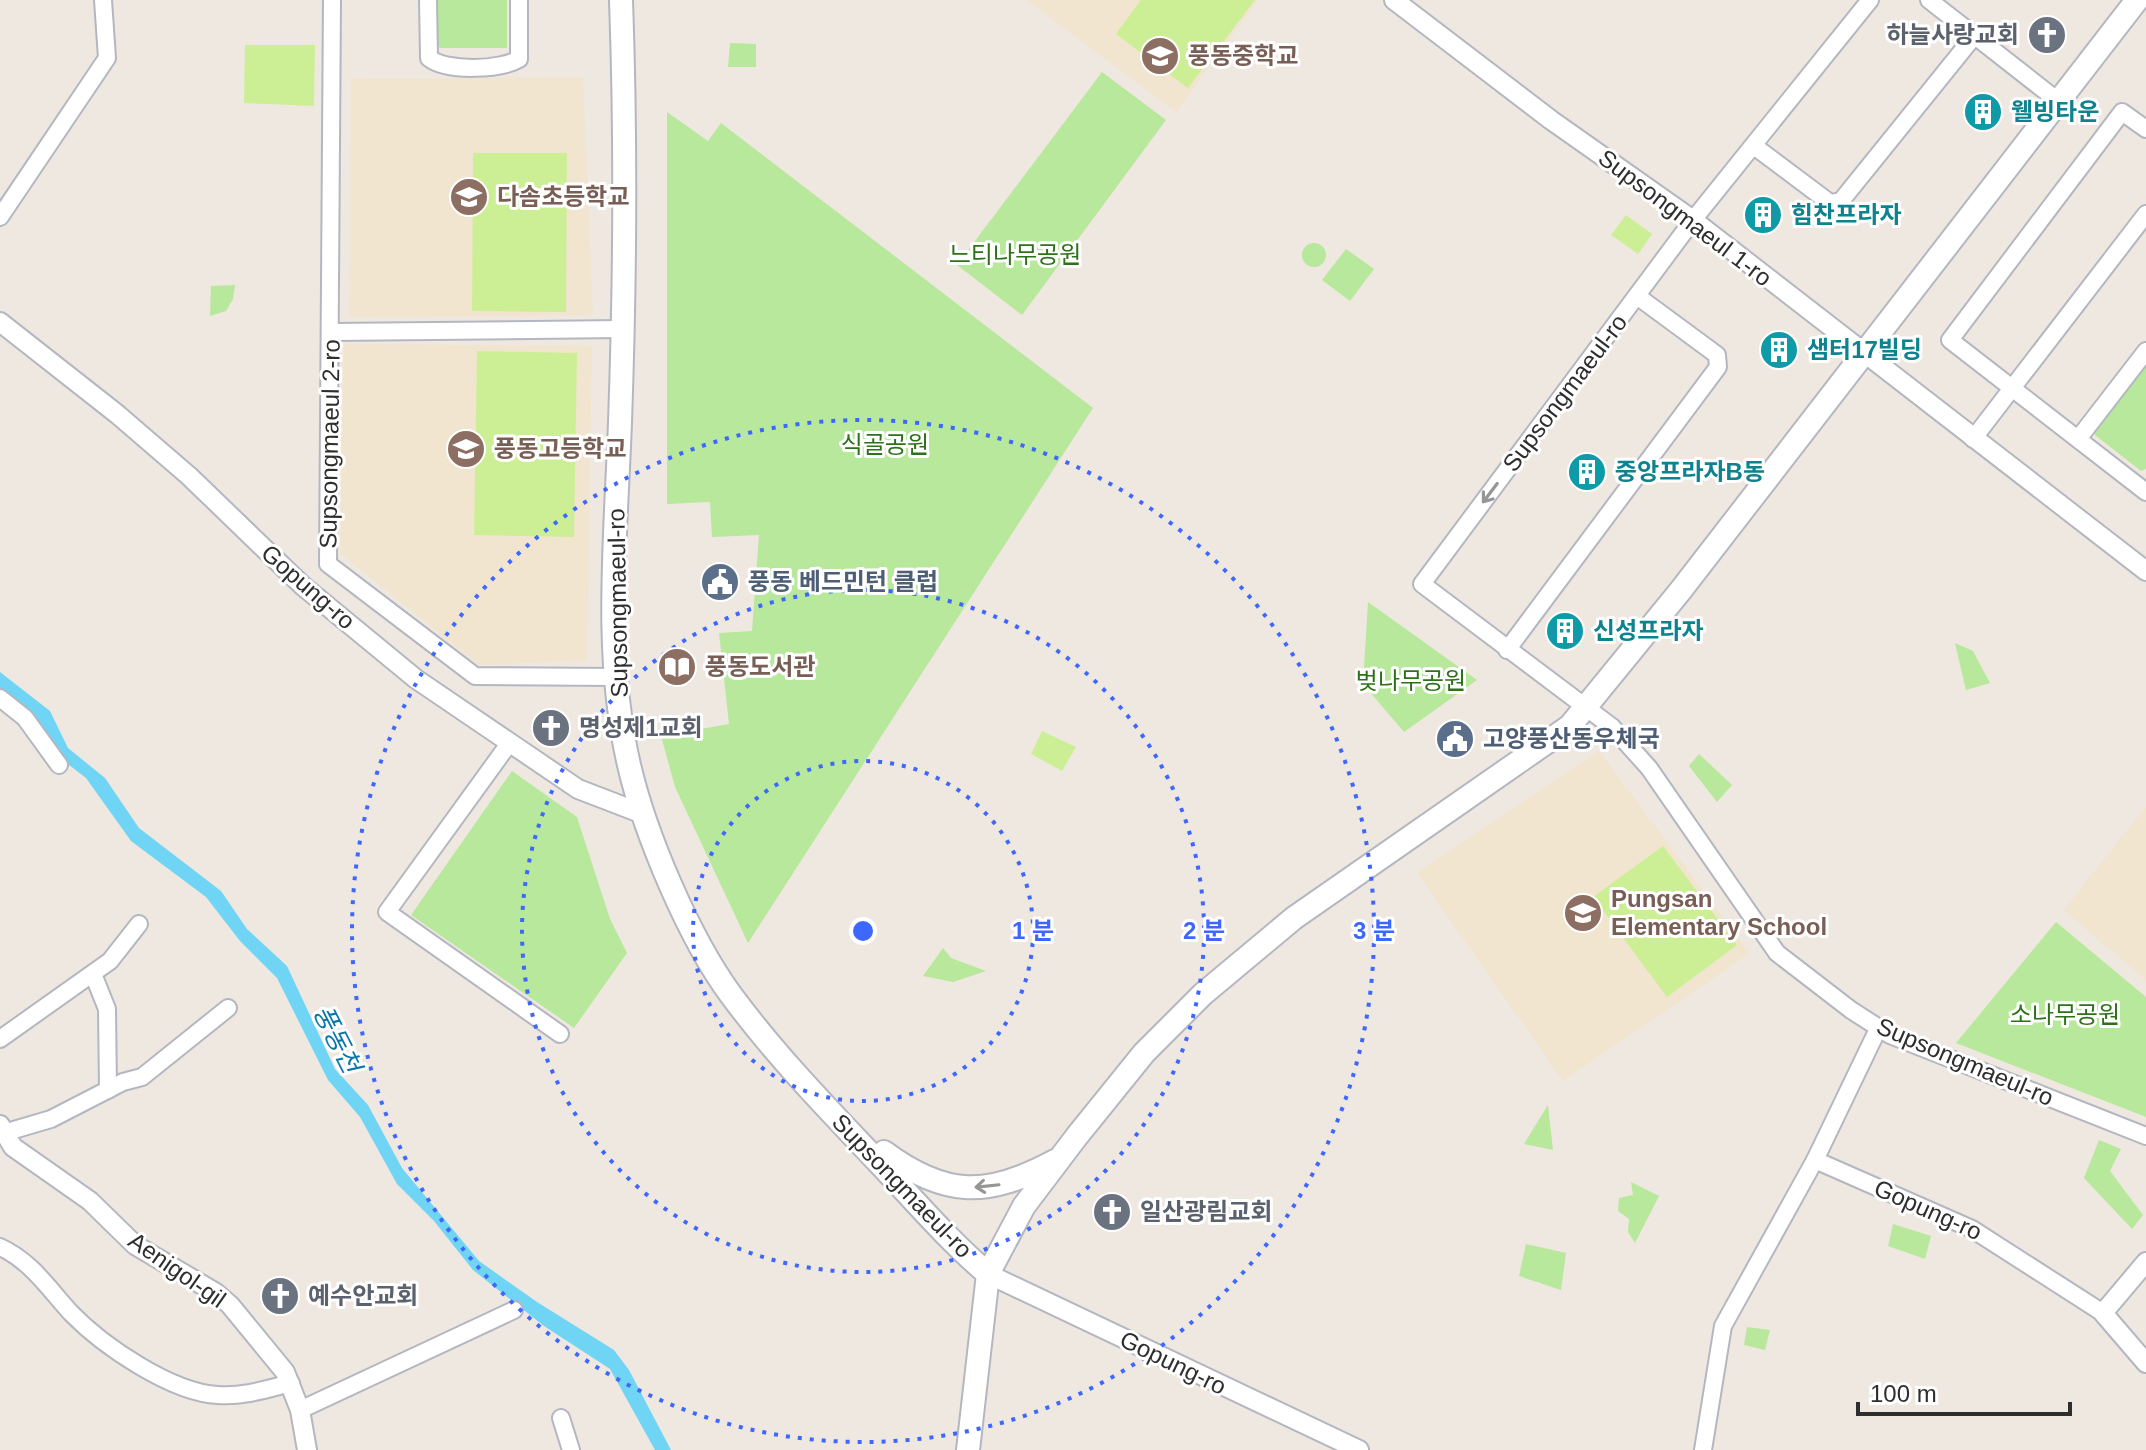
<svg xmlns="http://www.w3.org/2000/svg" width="2146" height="1450" font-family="Helvetica,'Noto Sans KR',sans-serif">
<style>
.education{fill:#f1e5cf}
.green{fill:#b7e89b}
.pitch{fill:#ccef96}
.water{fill:#70d5f5}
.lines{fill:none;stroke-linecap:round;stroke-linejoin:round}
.minor-casing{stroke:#b4b7c1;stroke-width:20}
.tertiary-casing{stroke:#b4b7c1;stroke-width:22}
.secondary-casing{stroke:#b4b7c1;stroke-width:26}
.minor{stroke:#fff;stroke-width:16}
.tertiary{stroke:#fff;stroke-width:18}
.secondary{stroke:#fff;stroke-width:22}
.oneway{stroke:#969696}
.ring{fill:none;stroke:#3e67ff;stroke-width:4;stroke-dasharray:4 8}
.labels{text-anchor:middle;stroke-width:6;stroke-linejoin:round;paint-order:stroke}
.worship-label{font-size:24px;font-weight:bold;fill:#5b616d;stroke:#fff;text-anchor:start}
.education-label{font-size:24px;font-weight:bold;fill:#785e54;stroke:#fff;text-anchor:start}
.culture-label{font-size:24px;font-weight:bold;fill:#0d838f;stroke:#fff;text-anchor:start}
.street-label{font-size:24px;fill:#2e2e2e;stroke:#fff}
.park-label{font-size:24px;fill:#2d7118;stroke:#fff}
.service-label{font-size:24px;font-weight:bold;fill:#4e5e75;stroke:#fff;text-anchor:start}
.water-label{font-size:26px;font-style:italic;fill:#0776a9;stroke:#fff}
.centre{fill:#3e67ff;stroke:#fff;stroke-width:4}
.ring-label{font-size:24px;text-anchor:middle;font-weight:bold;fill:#3e67ff;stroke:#fff;stroke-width:6;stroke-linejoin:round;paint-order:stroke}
</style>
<rect width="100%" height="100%" fill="#efe8e0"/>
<g class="education">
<path d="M1027,0H1258L1176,112Z"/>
<path d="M583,77L593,315L350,317L351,79Z"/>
<path d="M344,344L592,346L587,660L479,665L340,553Z"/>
<path d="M1599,751L1750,953L1563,1081L1417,873Z"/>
<path d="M2146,807V980L2064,910Z"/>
</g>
<g class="green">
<path d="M435,0H507V48H440L435,42Z"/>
<path d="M730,43L756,44V67H728Z"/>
<path d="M1102,72L1166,120L1022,315L957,265Z"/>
<path d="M667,112L708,141L721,123L1093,408L748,943L675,787L661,736L729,724L719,633L752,631L759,535L712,537L710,502L667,504Z"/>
<circle cx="1314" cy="255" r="12"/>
<path d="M1346,249L1374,269L1350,301L1322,280Z"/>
<path d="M235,285L233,299L226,311L210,316L211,286Z"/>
<path d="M2146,358V469L2141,471L2095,435L2093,427Z"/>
<path d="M1368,602L1477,680L1404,732L1363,684Z"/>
<path d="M1955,643L1973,651L1990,683L1966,690Z"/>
<path d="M1699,754L1732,785L1717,802L1689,766Z"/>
<path d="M512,771L577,817L610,919L627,953L574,1028L411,915Z"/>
<path d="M2056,922L2146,997V1117L1956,1043Z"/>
<path d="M943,948L951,958L986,971L953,982L923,976Z"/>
<path d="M1548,1105L1553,1150L1524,1144Z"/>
<path d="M2099,1140L2121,1149L2110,1171L2143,1215L2132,1229L2084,1178Z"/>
<path d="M1631,1182L1659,1196L1635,1243L1628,1232L1629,1219L1618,1211L1619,1198L1633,1195Z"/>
<path d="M1893,1224L1931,1236L1925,1259L1888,1246Z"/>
<path d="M1526,1244L1566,1253L1561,1290L1519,1276Z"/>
<path d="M1747,1327L1770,1330L1765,1350L1744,1345Z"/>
</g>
<g class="pitch">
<path d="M1141,0H1255L1188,88L1116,34Z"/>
<path d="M245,45H315L314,106L244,103Z"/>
<path d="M473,153H567L566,312L472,311Z"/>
<path d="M1626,215L1652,234L1638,254L1611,235Z"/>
<path d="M477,351L577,353L574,537L474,535Z"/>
<path d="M1042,731L1076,747L1062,771L1031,754Z"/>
<path d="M1663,846L1737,945L1667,997L1593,897Z"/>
</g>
<path class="water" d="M0,672L50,711L68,748L105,778L139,828L221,891L247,929L287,966L335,1069L368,1105L402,1168L479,1261L537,1302L614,1350L629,1370L671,1450H655L610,1369L544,1326L473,1270L434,1221L397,1184L360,1117L328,1080L277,978L240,941L206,897L131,841L86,778L60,758L0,689Z"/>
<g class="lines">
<g class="minor-casing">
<g id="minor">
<path d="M332,0L328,564L475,676L615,677"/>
<path d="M428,0L429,58C446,72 501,70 519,59V0"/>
<path d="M1870,0L1693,220L1422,584L1612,727L1649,768L1777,953L1851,1010L1890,1035L2146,1136"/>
<path d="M1929,0L2058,101"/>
<path d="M2146,129L2122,112L1950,340L2146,492"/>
<path d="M1754,146L1830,203L1841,201L1975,35"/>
<path d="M0,217L107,58L103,0"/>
<path d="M332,332L623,329"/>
<path d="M1973,439L2146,214"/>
<path d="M2078,439L2146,351"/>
<path d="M1507,650L1718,367L1717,355L1637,296"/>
<path d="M0,698L25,718L59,765"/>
<path d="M508,745L387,912L560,1034"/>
<path d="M93,974L107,1009L108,1090"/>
<path d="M1878,1029L1815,1160L1972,1229L2103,1313"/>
<path d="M0,1039L110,961L139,924"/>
<path d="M0,1134L51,1119L123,1082L142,1077L228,1008"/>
<path d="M0,1247C31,1261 49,1289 71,1313C103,1346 172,1393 218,1395C243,1397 267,1389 291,1383"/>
<path d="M300,1410L514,1310"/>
<path d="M561,1418L571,1450"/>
<path d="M1703,1450L1723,1326L1815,1160"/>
</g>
</g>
<g class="tertiary-casing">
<g id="tertiary">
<path d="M1394,0L1551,120L1693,220L2146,571"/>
<path d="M0,322L117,414L189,476L303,586L416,679L578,789L643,814"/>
<path d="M0,1125L13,1147L90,1201L135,1245L216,1293L230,1305L285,1372L300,1410L307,1450"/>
<path d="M2146,1262L2103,1313L2146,1363"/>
<path d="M988,1274L1359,1450"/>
</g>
</g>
<g class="secondary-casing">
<g id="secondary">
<path d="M621,0C626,140 625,281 620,422C616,535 603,653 629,765C645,834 689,938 731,995C776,1056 828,1109 880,1164C915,1201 949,1241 988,1274"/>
<path d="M884,1152C946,1198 988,1197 1055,1161"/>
<path d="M968,1450L988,1274L1024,1206L1077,1136L1144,1053L1203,994L1294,918L1570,726L1681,590L2137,0"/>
</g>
</g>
<use href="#minor" class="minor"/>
<use href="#tertiary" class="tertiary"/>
<use href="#secondary" class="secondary"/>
</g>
<defs><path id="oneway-shaft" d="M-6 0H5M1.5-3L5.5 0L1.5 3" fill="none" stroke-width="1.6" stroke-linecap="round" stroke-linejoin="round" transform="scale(2)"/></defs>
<g class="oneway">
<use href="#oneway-shaft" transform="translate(1490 493) rotate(127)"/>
<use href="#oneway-shaft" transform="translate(987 1186) rotate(174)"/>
</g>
<g class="ring">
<circle cx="863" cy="931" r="170"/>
<circle cx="863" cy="931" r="341"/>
<circle cx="863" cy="931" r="511"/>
</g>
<defs>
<g id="church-disc" transform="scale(2)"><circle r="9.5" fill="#6b7280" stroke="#fff"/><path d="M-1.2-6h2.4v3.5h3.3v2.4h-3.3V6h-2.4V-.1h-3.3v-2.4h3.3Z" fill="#fff"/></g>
<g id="school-disc" transform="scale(2)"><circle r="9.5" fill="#8d6e63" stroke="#fff"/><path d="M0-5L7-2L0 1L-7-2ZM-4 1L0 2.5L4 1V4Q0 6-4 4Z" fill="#fff"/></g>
<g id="building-disc" transform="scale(2)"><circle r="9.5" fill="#0f9aa8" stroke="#fff"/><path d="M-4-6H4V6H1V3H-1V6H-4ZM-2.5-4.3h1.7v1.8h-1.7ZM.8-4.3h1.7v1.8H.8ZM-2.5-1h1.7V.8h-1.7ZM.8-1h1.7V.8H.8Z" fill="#fff"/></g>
<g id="civic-disc" transform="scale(2)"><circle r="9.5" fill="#5c6f8a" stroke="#fff"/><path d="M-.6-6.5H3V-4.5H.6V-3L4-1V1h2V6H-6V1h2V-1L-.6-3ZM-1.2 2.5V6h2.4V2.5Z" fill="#fff"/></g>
<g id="library-disc" transform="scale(2)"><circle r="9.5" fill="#8d6e63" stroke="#fff"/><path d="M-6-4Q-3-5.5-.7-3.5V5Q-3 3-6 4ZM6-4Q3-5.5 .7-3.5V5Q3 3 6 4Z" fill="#fff"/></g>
</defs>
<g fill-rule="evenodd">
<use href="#church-disc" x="2047" y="35"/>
<use href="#school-disc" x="1160" y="56"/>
<use href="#building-disc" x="1983" y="112"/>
<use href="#school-disc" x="469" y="197"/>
<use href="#building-disc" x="1763" y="215"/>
<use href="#building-disc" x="1779" y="350"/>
<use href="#school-disc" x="466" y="449"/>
<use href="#building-disc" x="1587" y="472"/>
<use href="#civic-disc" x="720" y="582"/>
<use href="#building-disc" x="1565" y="631"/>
<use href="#library-disc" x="677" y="667"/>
<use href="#church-disc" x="551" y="728"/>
<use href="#civic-disc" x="1455" y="739"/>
<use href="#school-disc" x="1583" y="913"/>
<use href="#church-disc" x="1112" y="1212"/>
<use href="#church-disc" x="280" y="1296"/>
</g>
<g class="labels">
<g class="worship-label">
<text x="2019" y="43" text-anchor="end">하늘사랑교회</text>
<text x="579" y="736">명성제1교회</text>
<text x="1140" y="1220">일산광림교회</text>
<text x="308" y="1304">예수안교회</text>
</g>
<g class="education-label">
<text x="1188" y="64">풍동중학교</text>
<text x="497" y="205">다솜초등학교</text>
<text x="494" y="457">풍동고등학교</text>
<text x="705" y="675">풍동도서관</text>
<text x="1611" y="907">Pungsan<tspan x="1611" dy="28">Elementary School</tspan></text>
</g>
<g class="culture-label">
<text x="2011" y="120">웰빙타운</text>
<text x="1791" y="223">힘찬프라자</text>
<text x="1807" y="358">샘터17빌딩</text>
<text x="1615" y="480">중앙프라자B동</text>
<text x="1593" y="639">신성프라자</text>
</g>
<g class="street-label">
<text transform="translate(1685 218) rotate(37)" y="8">Supsongmaeul 1-ro</text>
<text transform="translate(1565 393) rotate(-53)" y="8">Supsongmaeul-ro</text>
<text transform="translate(330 444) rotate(-89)" y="8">Supsongmaeul 2-ro</text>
<text transform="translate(308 587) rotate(41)" y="8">Gopung-ro</text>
<text transform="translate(618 603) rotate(-91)" y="8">Supsongmaeul-ro</text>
<text transform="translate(1965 1062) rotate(23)" y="8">Supsongmaeul-ro</text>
<text transform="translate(902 1186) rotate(46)" y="8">Supsongmaeul-ro</text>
<text transform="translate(1928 1210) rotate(24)" y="8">Gopung-ro</text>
<text transform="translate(177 1270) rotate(35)" y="8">Aenigol-gil</text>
<text transform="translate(1173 1363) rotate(26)" y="8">Gopung-ro</text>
</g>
<g class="park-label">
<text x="1015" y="263">느티나무공원</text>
<text x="885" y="453">식골공원</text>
<text x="1411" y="689">벚나무공원</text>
<text x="2065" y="1023">소나무공원</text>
</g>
<g class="service-label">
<text x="748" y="590">풍동 베드민턴 클럽</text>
<text x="1483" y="747">고양풍산동우체국</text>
</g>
<g class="water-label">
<text transform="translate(337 1039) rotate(63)" y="9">풍동천</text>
</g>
</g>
<circle cx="863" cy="931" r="12" class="centre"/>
<g class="ring-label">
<text x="1033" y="939">1 분</text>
<text x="1204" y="939">2 분</text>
<text x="1374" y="939">3 분</text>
</g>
<path d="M1858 1402v12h212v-12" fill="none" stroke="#2e2e2e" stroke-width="4"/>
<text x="1870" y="1402" font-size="24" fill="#2e2e2e" stroke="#ffffff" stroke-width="6" paint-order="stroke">100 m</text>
</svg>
